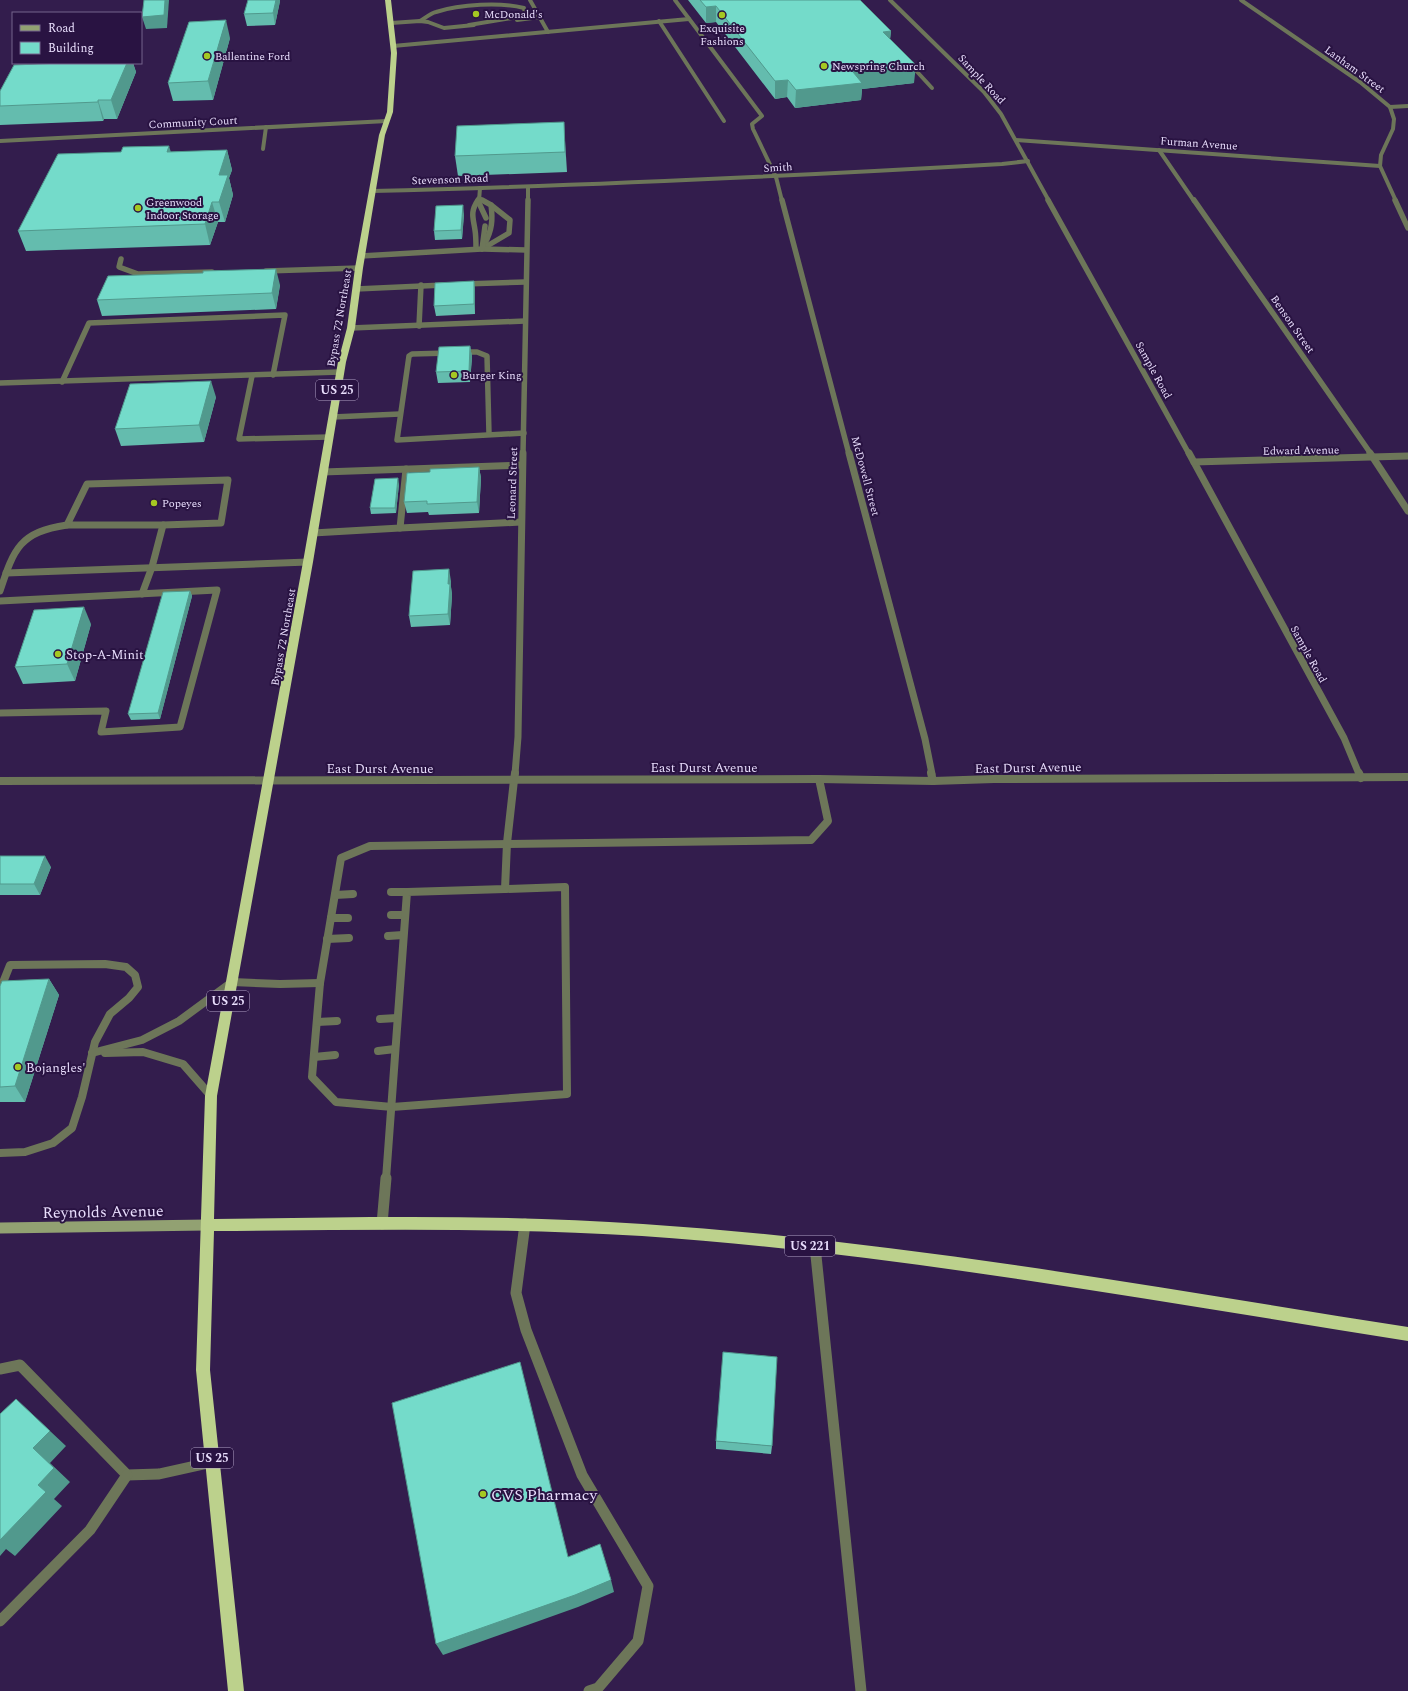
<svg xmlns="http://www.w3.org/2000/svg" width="1408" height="1691" font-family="Spectral,serif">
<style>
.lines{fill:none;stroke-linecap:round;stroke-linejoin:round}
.service-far4{stroke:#6d7659;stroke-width:4}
.service-far3{stroke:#6d7659;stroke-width:5.5}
.service-far2{stroke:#6d7659;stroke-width:7}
.service-far1{stroke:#6d7659;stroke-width:8}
.service{stroke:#6d7659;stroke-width:11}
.minor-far3{stroke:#6d7659;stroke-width:4}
.minor-far2{stroke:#6d7659;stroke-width:5.5}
.minor-far1{stroke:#6d7659;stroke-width:7}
.minor{stroke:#6d7659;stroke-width:8}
.tertiary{stroke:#6d7659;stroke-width:8}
.secondary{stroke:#92a172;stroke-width:11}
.trunk{fill:#bcd18c;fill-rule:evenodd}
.wall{fill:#64bcae}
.shaded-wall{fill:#51998d}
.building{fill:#74dbca;stroke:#51998d}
.poi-dot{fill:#a5c822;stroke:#291342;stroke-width:1.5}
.labels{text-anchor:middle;stroke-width:4;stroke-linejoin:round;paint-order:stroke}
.far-poi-label{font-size:11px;fill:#e8ddfc;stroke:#291342;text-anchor:start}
.far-street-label{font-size:11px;fill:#e8ddfc;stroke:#291342}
.shield{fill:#291342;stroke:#afa0c4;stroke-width:1}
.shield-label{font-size:12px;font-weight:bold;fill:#e8ddfc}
.poi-label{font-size:13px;fill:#e8ddfc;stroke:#291342;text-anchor:start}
.street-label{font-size:13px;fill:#e8ddfc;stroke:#291342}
.near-street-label{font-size:16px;fill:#e8ddfc;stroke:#291342}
.near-poi-label{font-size:16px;fill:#e8ddfc;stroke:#291342;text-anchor:start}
</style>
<rect width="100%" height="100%" fill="#331d4d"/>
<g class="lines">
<g class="service-far4">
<path d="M530,0L548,32"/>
<path d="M675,0L762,116L752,124L753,129L776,177"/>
<path d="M517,20L540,17"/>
<path d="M420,21C425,18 431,13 436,12C460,4 501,2 524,8L525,14L518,17L469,25"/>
<path d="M659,21L724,121"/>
<path d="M391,23L420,21L428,22L444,28L474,25"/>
<path d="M393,46L689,19"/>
<path d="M909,63L932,88"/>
<path d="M263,149L266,127"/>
<path d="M479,198L483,201"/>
<path d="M477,201L479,198"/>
<path d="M479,201L480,188"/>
</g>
<g class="service-far3">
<path d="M479,200V203L486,218"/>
<path d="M482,200L491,205C493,220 492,230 485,243"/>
<path d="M476,249C476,243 476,236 475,230C473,217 470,212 478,200"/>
<path d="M482,249L509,233L510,220L491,205"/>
<path d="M483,249L526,250"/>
<path d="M361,256L482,249L485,226"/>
<path d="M121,259L119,267L138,274L212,272"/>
<path d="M266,271L359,268"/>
<path d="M464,284L525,282"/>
<path d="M356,289L444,285"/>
<path d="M419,326L421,285"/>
<path d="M351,328L525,321"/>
<path d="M461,352H477L487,356L489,434"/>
<path d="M449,353L412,354L409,356L397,440L524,433"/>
<path d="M252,376L239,439L329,437"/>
<path d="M62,382L89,323L285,315L273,375"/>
<path d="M0,383L340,372"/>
<path d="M333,417L400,414"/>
</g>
<g class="service-far2">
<path d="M323,472L522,465"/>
<path d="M228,480L221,523L163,525H67L87,484Z"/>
<path d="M400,528L521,522"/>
<path d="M313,533L400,528L406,469"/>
<path d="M6,573L308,562"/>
<path d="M0,591C14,548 20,532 67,525"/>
<path d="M142,594L152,567L163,525"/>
<path d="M0,601L217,590L180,727L101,732L106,711L0,713"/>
</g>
<g class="service-far1">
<path d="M505,889L565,887L567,1094L392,1107L336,1102L312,1077L320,983L341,858L370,846L811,840L828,821L819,779"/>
<path d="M391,892H407"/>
<path d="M335,895L353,894"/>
<path d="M391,915H405"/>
<path d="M331,918H348"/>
<path d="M388,936L403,935"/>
<path d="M327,939L349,938"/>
<path d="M0,990L10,965L105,964L126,967L135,975L138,987L129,998L110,1014L95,1042L82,1097L72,1128L53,1143L25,1152L0,1153"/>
<path d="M380,1019L397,1018"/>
<path d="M317,1022L337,1021"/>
<path d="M378,1051L395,1049"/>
<path d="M92,1053L142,1040L179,1021L232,982L280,984L320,983"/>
<path d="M105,1053L143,1052L183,1064L211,1096"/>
<path d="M314,1057L335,1055"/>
<path d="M386,1179L407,892L505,889L507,843L514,780"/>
</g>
<g class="service">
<path d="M382,1224L386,1178"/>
<path d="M525,1224L516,1293L526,1330L582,1475L648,1586L638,1641L598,1688L589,1691"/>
<path d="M815,1246L861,1691"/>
<path d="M0,1369L20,1365L127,1475L159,1474L213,1462"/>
<path d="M0,1621L90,1530L127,1475"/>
</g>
<g class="minor-far3">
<path d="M890,0L984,92L1001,114L1049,201"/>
<path d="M1241,0L1360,82L1390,107L1394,119L1393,129L1381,155L1380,166L1396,201"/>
<path d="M1390,107L1408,106"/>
<path d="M1016,140L1380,166"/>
<path d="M0,141L387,121"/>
<path d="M1159,150L1194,201"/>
<path d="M776,177L782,201"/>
<path d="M372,191C582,186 792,176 1002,164L1028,161"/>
<path d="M528,201V187"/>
</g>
<g class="minor-far2">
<path d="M782,200L849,454"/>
<path d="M1048,200L1189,454"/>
<path d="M1194,200L1371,454"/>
<path d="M1395,200L1408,228"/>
<path d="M523,454L528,200"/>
</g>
<g class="minor-far1">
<path d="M849,453L925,739L932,774"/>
<path d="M1189,453L1344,738L1359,774"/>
<path d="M1370,453L1408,511"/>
<path d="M1194,462L1408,456"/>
<path d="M515,774L518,737L523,453"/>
</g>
<g class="minor">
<path d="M931,773L933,781"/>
<path d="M1359,773L1361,778"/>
<path d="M514,780L515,773"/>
</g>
<path class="tertiary" d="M0,781L819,779L933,781L994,779L1408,777"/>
<path class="secondary" d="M0,1228L207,1225"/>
<path class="trunk" d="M385,0H391L397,53L393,112L385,135L363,268L355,328L346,362L313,562L217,1096L214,1219C357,1217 500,1214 643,1224C900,1241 1154,1287 1408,1327V1341C1154,1301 900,1254 642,1236C500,1227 357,1230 214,1231L210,1370L244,1691H228L196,1370L205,1096L303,562L338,362L347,328L355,268L379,135L387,112L391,53Z"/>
</g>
<g class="wall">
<path d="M688,0H860L891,31L890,39L914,83L862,89L861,100L795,108L787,97L775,99L716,22L706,23Z"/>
<path d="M280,1L275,25L247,26L244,14Z"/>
<path d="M230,38L213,100L173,101L168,83Z"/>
<path d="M61,63H133L136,72L117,119H104L103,121L0,125V91Z"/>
<path d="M565,141L567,172L458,176L455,156Z"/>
<path d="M227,150L232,170L229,178L233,195L225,222H218L210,245L26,251L18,231L171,152Z"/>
<path d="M464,214L462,239L435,240L434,231Z"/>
<path d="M203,273L280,285L276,309L102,316L97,300Z"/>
<path d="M474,281L475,292V314L436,316L434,306Z"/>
<path d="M470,346L472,357L470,382L438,383L436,372Z"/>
<path d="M216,397L204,442L121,446L115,429Z"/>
<path d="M479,467L481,478L479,513L429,515L428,512L407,513L404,502L430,472Z"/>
<path d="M399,484L396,513L371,514L370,508Z"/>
<path d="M451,581V587L452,595L450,625L411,627L409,616Z"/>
<path d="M190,591L192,596L160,719L131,720L128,714Z"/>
<path d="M91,624L75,681L23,684L15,667Z"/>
<path d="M0,856L51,867L40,895H0Z"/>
<path d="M49,979L59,995L25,1102H0V986Z"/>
<path d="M716,1441L772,1446L771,1454L716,1449Z"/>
</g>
<g class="shaded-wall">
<path d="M165,0H169L167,28L146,29L142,17Z"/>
<path d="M276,0H280V1L275,25L273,13Z"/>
<path d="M716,6V22L706,23V7Z"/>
<path d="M226,20L230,38L213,100L208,81Z"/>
<path d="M891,31L889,48L883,32Z"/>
<path d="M127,63H133L136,72L117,119L111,100Z"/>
<path d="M916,65L914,83L862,89L861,100L795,108L796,90L853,72Z"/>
<path d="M788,80L787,97L775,99V81Z"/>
<path d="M98,100L104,119L103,121L98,102Z"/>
<path d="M169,146L175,165L167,152Z"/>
<path d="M227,150L232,170L229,178L233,195L225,222L219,202V175Z"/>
<path d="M212,202L218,222L210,245L205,224Z"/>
<path d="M463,205L464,214L462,239L461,230Z"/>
<path d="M276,269L280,285L276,309L272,293Z"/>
<path d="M474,281L475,292V314L474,304Z"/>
<path d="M470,346L472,357L470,382L469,371Z"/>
<path d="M211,381L216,397L204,442L199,425Z"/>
<path d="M479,467L481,478L479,513L477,502Z"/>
<path d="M398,478L399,484L396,513L395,508Z"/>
<path d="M449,569L451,581V587L452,595L450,625L448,614V584Z"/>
<path d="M190,591L192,596L160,719L158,713Z"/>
<path d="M84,607L91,624L75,681L67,664Z"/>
<path d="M45,856L51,867L40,895L34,884Z"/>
<path d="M49,979L59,995L25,1102L15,1086Z"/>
<path d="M50,1431L66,1446L50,1463L70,1482L54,1499L62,1506L15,1556L6,1549L0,1556V1540L38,1485L33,1448Z"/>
<path d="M611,1580L614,1592L578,1607L443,1655L436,1644Z"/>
</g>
<g class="building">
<path d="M144,0H165L164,15L142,17Z"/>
<path d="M248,0H276L273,13L244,14Z"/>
<path d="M700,0H860L891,31L883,32L916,65L853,72L862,83L796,90L788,80L775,81L716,6L706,7Z"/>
<path d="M226,20L208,81L168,83L189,22Z"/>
<path d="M61,63H127L111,100H98V102L0,106V91L14,65Z"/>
<path d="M564,122L565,152L455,156L457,126Z"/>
<path d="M169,146L167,152L227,150L219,175H228L219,202H212L205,224L18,231L58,154L121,152L123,147Z"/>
<path d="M463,205L461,230L434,231L436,206Z"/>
<path d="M276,269L272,293L97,300L108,276L203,273V271Z"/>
<path d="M474,281V304L434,306L435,283Z"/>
<path d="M470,346L469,371L436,372L439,347Z"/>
<path d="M211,381L199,425L115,429L130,384Z"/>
<path d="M479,467L477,502L427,504V501L404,502L407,473L430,472V469Z"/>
<path d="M398,478L395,508H370L375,479Z"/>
<path d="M449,569L448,584H450L448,614L409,616L413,571Z"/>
<path d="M190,591L158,713L128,714L163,592Z"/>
<path d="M84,607L67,664L15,667L34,610Z"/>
<path d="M0,856H45L34,884H0Z"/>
<path d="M49,979L15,1086L0,1087V986L2,981Z"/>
<path d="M723,1352L777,1357L772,1446L716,1441Z"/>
<path d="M520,1362L568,1557L600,1544L611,1580L575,1595L436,1644L392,1403Z"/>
<path d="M16,1399L50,1431L33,1448L54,1468L38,1485L46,1492L0,1540V1414Z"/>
</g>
<g class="poi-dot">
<circle cx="476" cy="14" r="4"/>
<circle cx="722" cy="15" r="4"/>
<circle cx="207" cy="56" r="4"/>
<circle cx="824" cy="66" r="4"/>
<circle cx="138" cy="208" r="4"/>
<circle cx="454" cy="375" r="4"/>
<circle cx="154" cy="503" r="4"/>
<circle cx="58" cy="654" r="4"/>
<circle cx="18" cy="1067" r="4"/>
<circle cx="483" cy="1494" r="4"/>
</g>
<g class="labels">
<g class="far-poi-label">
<text x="484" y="18">McDonald's</text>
<text x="722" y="32" text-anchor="middle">Exquisite<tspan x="722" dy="13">Fashions</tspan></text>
<text x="215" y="60">Ballentine Ford</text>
<text x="832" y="70">Newspring Church</text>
<text x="146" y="206">Greenwood<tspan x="146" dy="13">Indoor Storage</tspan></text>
<text x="462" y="379">Burger King</text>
<text x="162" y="507">Popeyes</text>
</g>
<g class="far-street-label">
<text transform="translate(1355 69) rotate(36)" y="4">Lanham Street</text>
<text transform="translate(982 79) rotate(47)" y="4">Sample Road</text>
<text transform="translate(193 122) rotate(-3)" y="4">Community Court</text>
<text transform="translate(1199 143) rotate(4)" y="4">Furman Avenue</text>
<text transform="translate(778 167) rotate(-4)" y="4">Smith</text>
<text transform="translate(450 179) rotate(-2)" y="4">Stevenson Road</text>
<text transform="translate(339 318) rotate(-80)" y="4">Bypass 72 Northeast</text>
<text transform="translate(1293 324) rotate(55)" y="4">Benson Street</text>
<text transform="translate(1154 370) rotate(61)" y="4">Sample Road</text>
<text transform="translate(1301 450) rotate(-1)" y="4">Edward Avenue</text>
<text transform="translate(866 476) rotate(75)" y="4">McDowell Street</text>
<text transform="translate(512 483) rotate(-88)" y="4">Leonard Street</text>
<text transform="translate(283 637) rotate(-80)" y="4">Bypass 72 Northeast</text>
<text transform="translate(1309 654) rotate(61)" y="4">Sample Road</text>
</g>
<g class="shield">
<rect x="316" y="380" width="42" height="20" rx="3"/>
<rect x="207" y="991" width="42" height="20" rx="3"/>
<rect x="785" y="1236" width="50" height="20" rx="3"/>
<rect x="191" y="1448" width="42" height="20" rx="3"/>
</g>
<g class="shield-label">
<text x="337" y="394">US 25</text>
<text x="228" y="1005">US 25</text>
<text x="810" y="1250">US 221</text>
<text x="212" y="1462">US 25</text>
</g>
<g class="poi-label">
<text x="66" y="659">Stop-A-Minit</text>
<text x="26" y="1072">Bojangles'</text>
</g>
<g class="street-label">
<text x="704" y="772">East Durst Avenue</text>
<text transform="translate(1028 767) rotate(-1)" y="5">East Durst Avenue</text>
<text x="380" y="773">East Durst Avenue</text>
</g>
<g class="near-street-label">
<text transform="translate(103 1211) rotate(-1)" y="6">Reynolds Avenue</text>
</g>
<g class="near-poi-label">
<text x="491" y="1500">CVS Pharmacy</text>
</g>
</g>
<rect x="12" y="12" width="130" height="52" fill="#291342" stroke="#75648c"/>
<rect x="20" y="25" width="20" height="6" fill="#92a172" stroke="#75648c"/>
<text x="48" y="32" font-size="12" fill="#e8ddfc">Road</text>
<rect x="20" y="42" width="20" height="12" fill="#74dbca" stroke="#75648c"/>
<text x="48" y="52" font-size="12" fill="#e8ddfc">Building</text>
</svg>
